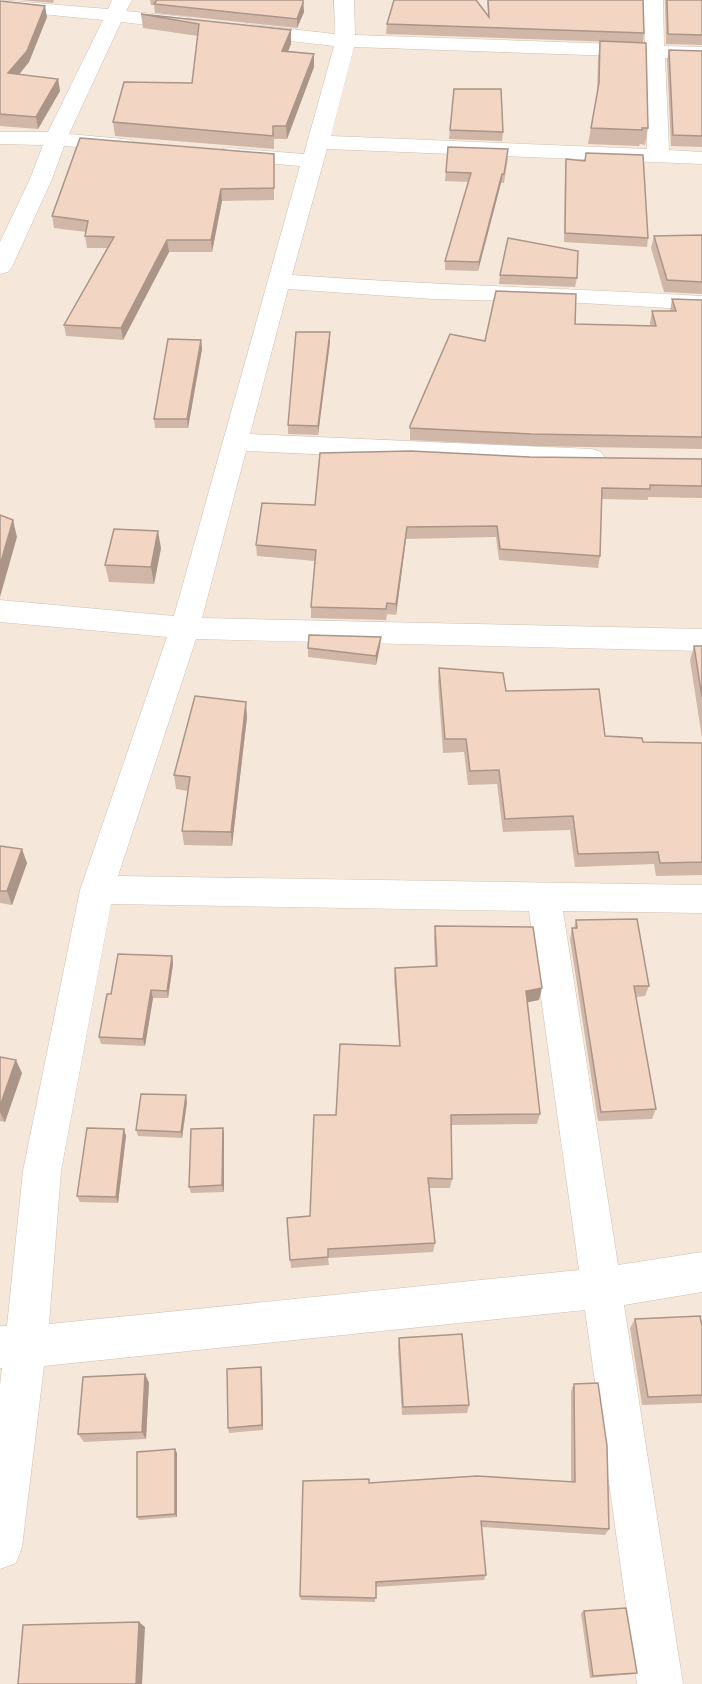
<svg xmlns="http://www.w3.org/2000/svg" width="702" height="1684" font-family="Montserrat,sans-serif">
<style>
.residential{fill:#f5e8da}
.lines{fill:none;stroke-linecap:round;stroke-linejoin:round}
.street-casing{stroke:#d1beb0;stroke-width:1}
.street{fill:#fff;fill-rule:evenodd}
.wall{fill:#d1b7a8}
.shaded-wall{fill:#aa9588}
.building{fill:#f3d5c3;stroke:#aa9588;stroke-width:1.5}
</style>
<rect width="100%" height="100%" fill="#fdf6ec"/>
<rect class="residential" x="0" y="0" width="702" height="1684"/>
<g class="lines">
<g class="street-casing">
<g id="street">
<path d="M0,0L108,9L112,0H132L126,11L185,17L192,19L195,23L192,27L185,29L121,22L69,134L124,139L132,140L135,145L132,150L124,151L64,146L52,179L12,267L8,272L0,274V242L30,179L43,145L0,144V132H48L103,20L0,10Z"/>
<path d="M334,0H354L355,35L645,45L643,0H663L664,46L702,47V59L665,58L669,150L702,152V164L327,149L292,275C429,285 565,288 702,296V310L582,303L433,299L288,289L250,434L592,449L601,452L605,458L601,464L592,467L246,451L202,618L702,629V651L196,639L118,876L702,885V913L563,911L618,1265L702,1252V1292L624,1305L683,1684H637L585,1310L44,1366L22,1547L16,1563L0,1569V1385L2,1368H0V1326H7L23,1171L80,890L167,637L0,622V600L174,616L300,166L229,160L221,159L218,154L221,149L229,148L304,154L334,46L246,36L239,34L236,30L239,26L246,24L335,34ZM354,47L645,57L647,149L331,136ZM111,904L529,911L579,1270L49,1324L61,1171Z"/>
</g>
</g>
<use href="#street" class="street"/>
</g>
<g class="wall">
<path d="M20,0H54L53,3Z"/>
<path d="M150,0H303L304,12L297,28L155,13L154,5H151Z"/>
<path d="M487,0H643L644,33L643,43L386,34L387,24L488,15Z"/>
<path d="M665,0H702V45L666,44Z"/>
<path d="M0,1L47,17L29,62L19,75L58,79L60,91L38,129L0,126Z"/>
<path d="M141,14L291,30V44L288,51L314,54V67L287,139H274V149L115,136L113,122L192,83L198,36L143,28Z"/>
<path d="M600,41L648,128L645,145L640,144L639,146L588,144L597,95L598,58Z"/>
<path d="M669,50L702,51V147L671,146L667,60Z"/>
<path d="M454,89L503,132L502,141L449,139Z"/>
<path d="M448,147L508,158L504,183H501L478,271L445,270V261L468,182L445,181Z"/>
<path d="M274,154V200L222,201L212,252H169L123,340L66,336L64,325L107,248H87L85,236L86,232L54,228L52,216Z"/>
<path d="M566,159L648,238L647,247L564,242L565,168Z"/>
<path d="M702,235V294L664,292L651,248L654,236Z"/>
<path d="M500,275L577,278L575,287L499,284Z"/>
<path d="M672,299L702,300V449L529,446L410,440V426L485,341L575,324L650,326V323L652,311H670Z"/>
<path d="M201,340L202,349L188,428H155L154,419Z"/>
<path d="M330,342L318,435L288,434V425Z"/>
<path d="M530,457L702,459V498L648,497V500L602,499L600,556L598,568L499,560L496,537L406,539L396,615L387,614L386,620L311,618V607L315,561L257,556L256,545L315,505Z"/>
<path d="M161,548L154,584L109,582L105,565Z"/>
<path d="M380,646L376,665L308,657V648Z"/>
<path d="M694,646H702V738L690,660Z"/>
<path d="M439,668L506,691L605,736L643,742L702,743V875L656,876L654,864L575,867L570,830L503,832L497,784L468,785L464,752L443,753L438,682Z"/>
<path d="M247,717L232,846L184,845L182,831L188,791L176,789L174,775Z"/>
<path d="M0,846L27,863L12,905L0,903Z"/>
<path d="M576,920L649,986L645,996L636,997L656,1109L652,1119L598,1121L570,939L572,928H574Z"/>
<path d="M435,926L539,1000L527,1002L540,1114L537,1124L451,1125L452,1179L450,1188H429L435,1243L433,1252L328,1258L329,1265L291,1268L287,1218L310,1216L336,1115L399,1046L394,979L395,968L435,966L434,938Z"/>
<path d="M172,956L173,964L168,998H153L145,1046L101,1044L99,1037L111,994Z"/>
<path d="M0,1057L22,1073L5,1122L0,1121Z"/>
<path d="M187,1102L182,1138L138,1136L136,1130Z"/>
<path d="M223,1128L224,1134V1192L191,1193L189,1187Z"/>
<path d="M124,1129L126,1136L118,1203L80,1202L77,1196Z"/>
<path d="M635,1319L702,1326V1403L642,1405L630,1328Z"/>
<path d="M399,1338L469,1405L467,1413L402,1415L398,1347Z"/>
<path d="M261,1367L262,1372L263,1430L229,1433L228,1428Z"/>
<path d="M145,1374L149,1383L146,1439L84,1442L78,1434Z"/>
<path d="M574,1384L609,1529L605,1535L481,1527L486,1575L484,1580L376,1587L375,1602L301,1600L300,1596L369,1483L571,1482V1391Z"/>
<path d="M177,1453V1517L139,1520L137,1517Z"/>
<path d="M584,1611L637,1673L633,1674L590,1678L581,1613Z"/>
</g>
<g class="shaded-wall">
<path d="M303,0L304,12L297,28V19Z"/>
<path d="M45,6L47,17L29,62L10,85L8,73Z"/>
<path d="M291,30V44L283,64L282,51Z"/>
<path d="M314,54V67L287,139L286,126Z"/>
<path d="M58,79L60,91L38,129L36,117Z"/>
<path d="M502,174L501,183L478,271L479,262Z"/>
<path d="M221,189L222,201L212,252L211,240Z"/>
<path d="M167,240L169,252L123,340L121,328Z"/>
<path d="M330,332V342L318,435V426Z"/>
<path d="M201,340L202,349L188,428L187,419Z"/>
<path d="M13,520L17,537L0,597V565Z"/>
<path d="M407,527L406,539L396,615V604Z"/>
<path d="M158,531L161,548L154,584L151,567Z"/>
<path d="M381,637L380,646L376,665V656Z"/>
<path d="M246,702L247,717L232,846L231,832Z"/>
<path d="M22,849L27,863L12,905L7,891Z"/>
<path d="M172,956L173,964L168,998L167,991Z"/>
<path d="M542,988L539,1000L524,1003L526,991Z"/>
<path d="M151,990L153,998L145,1046L143,1039Z"/>
<path d="M16,1060L22,1073L5,1122L0,1112V1106Z"/>
<path d="M186,1095L187,1102L182,1138L181,1132Z"/>
<path d="M223,1128L224,1134V1192L222,1185Z"/>
<path d="M124,1129L126,1136L118,1203L116,1197Z"/>
<path d="M261,1367L262,1372L263,1430L262,1425Z"/>
<path d="M145,1374L149,1383L146,1439L142,1432Z"/>
<path d="M175,1449L177,1453V1517L175,1514Z"/>
<path d="M139,1622L145,1627L142,1684H136Z"/>
</g>
<g class="building">
<path d="M157,0H303V3L297,19L154,4Z"/>
<path d="M394,0H476L489,17L488,0H643L644,33L387,24Z"/>
<path d="M667,0H702V35L668,34Z"/>
<path d="M0,1L45,6L27,51L8,73L58,79L36,117L0,114Z"/>
<path d="M141,14L291,30L282,51L314,54L286,126H273V136L113,122L124,82L192,83L199,24Z"/>
<path d="M600,41L646,43L648,128H642V130L591,128L599,83Z"/>
<path d="M669,50L702,51V136L673,135Z"/>
<path d="M454,89H501L503,132L450,130Z"/>
<path d="M80,138L274,154V188L221,189L211,240H167L121,328L64,325L114,237L85,236L88,221L52,216Z"/>
<path d="M448,147L508,149L504,174H502L479,262L445,261L471,173L446,172Z"/>
<path d="M586,153L643,155L648,238L565,233L566,159L585,161Z"/>
<path d="M702,235V282L667,280L654,236Z"/>
<path d="M508,238L578,251L577,278L500,275Z"/>
<path d="M496,291L576,294L575,324L656,326L652,311H676L672,299L702,300V437L531,434L410,428V426L450,334L485,341Z"/>
<path d="M296,332H330L318,426L288,425Z"/>
<path d="M168,339L201,340L187,419H154Z"/>
<path d="M411,451L530,457L702,459V486L650,485V489L602,488L600,556L500,549L497,526L407,527L396,604L387,603L386,609L311,607L316,550L256,545L262,503L315,505L320,453Z"/>
<path d="M0,515L13,520L0,565Z"/>
<path d="M114,529L158,531L151,567L105,565Z"/>
<path d="M309,635L381,637L376,656L308,648Z"/>
<path d="M694,646H702V697Z"/>
<path d="M439,668L503,673L506,691L599,689L605,736L642,738L643,742L702,743V862L660,863L658,852L578,854L573,816L505,819L499,770L470,771L466,739H445Z"/>
<path d="M195,696L246,702L231,832L182,831L190,777L174,775Z"/>
<path d="M0,846L22,849L7,891H0Z"/>
<path d="M637,919L649,986H634L656,1109L601,1112L572,928H577L576,920Z"/>
<path d="M435,926L533,927L542,988L526,991L540,1114L451,1115L452,1179L428,1178L435,1243L328,1249V1257L290,1260L287,1218L310,1216L314,1115H336L340,1044L400,1046L395,968L437,966Z"/>
<path d="M118,954L172,956L167,991L151,990L143,1039L99,1037L107,994H111Z"/>
<path d="M0,1057L16,1060L0,1106Z"/>
<path d="M141,1094L186,1095L181,1132L136,1130Z"/>
<path d="M87,1128L124,1129L116,1197L77,1196Z"/>
<path d="M223,1128L222,1185L189,1187L191,1129Z"/>
<path d="M700,1316L702,1326V1395L648,1397L635,1319Z"/>
<path d="M462,1334L469,1405L403,1407L399,1338Z"/>
<path d="M261,1367L262,1425L228,1428L227,1369Z"/>
<path d="M145,1374L142,1432L78,1434L83,1377Z"/>
<path d="M598,1383L607,1446L609,1529L481,1521L486,1575L376,1582V1598L300,1596L303,1481L369,1479V1483L477,1476L575,1482L574,1384Z"/>
<path d="M175,1449V1514L137,1517V1452Z"/>
<path d="M626,1608L637,1673L593,1676L584,1611Z"/>
<path d="M139,1622L136,1684H18L23,1625Z"/>
</g>
</svg>
